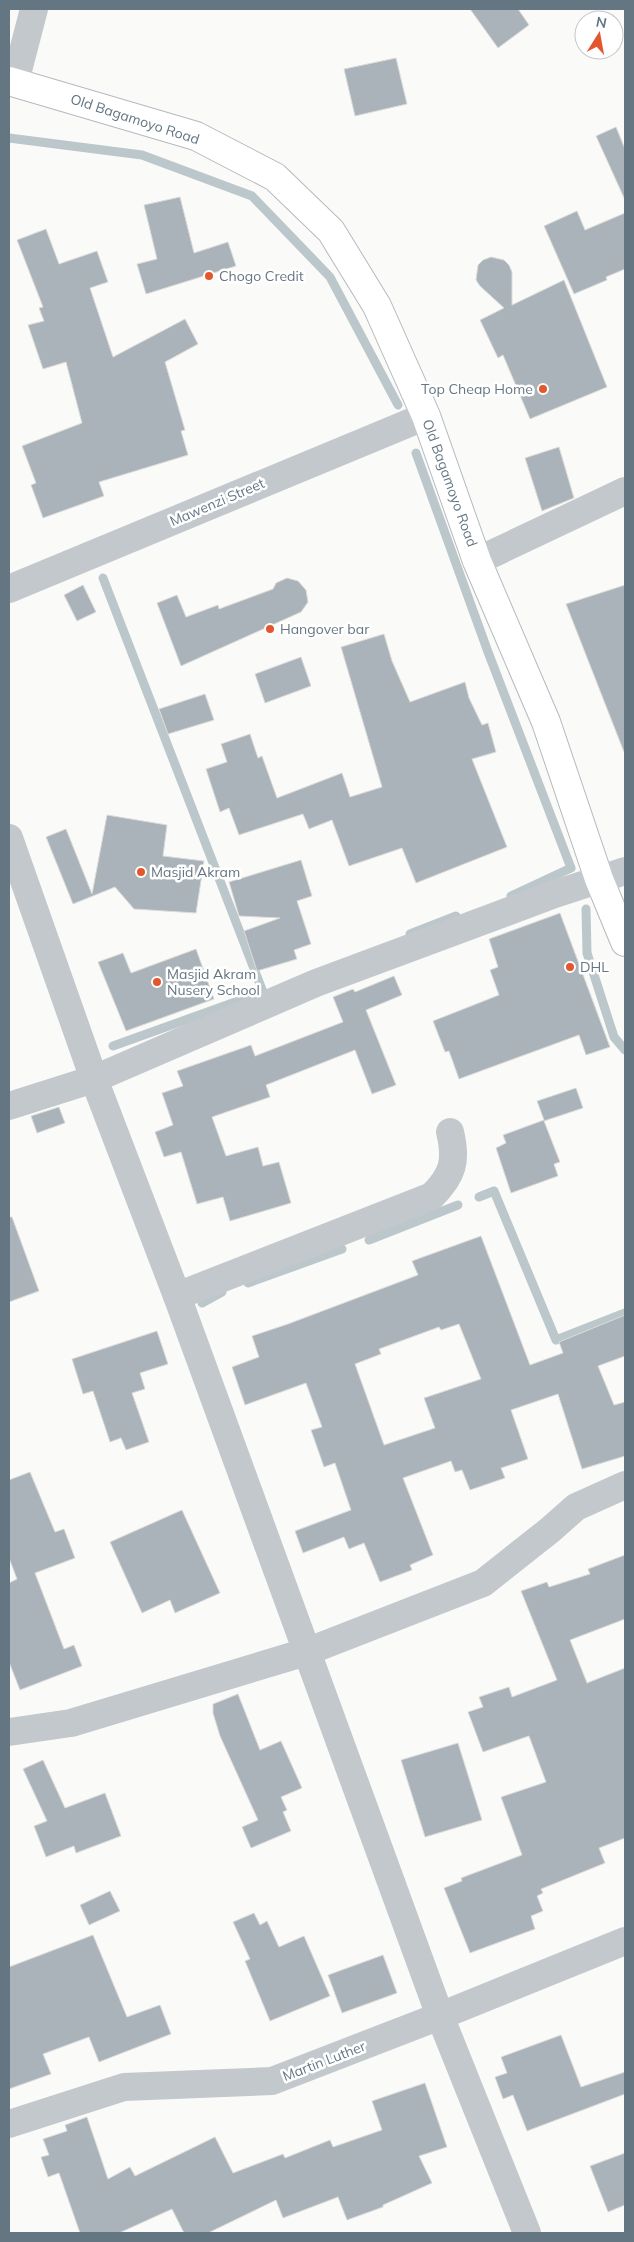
<svg xmlns="http://www.w3.org/2000/svg" width="634" height="2242" font-family="Mulish,sans-serif">
<style>
.lines{fill:none;stroke-linecap:round;stroke-linejoin:round}
.stream{stroke:#bbc7cb;stroke-width:9}
.building{fill:#aab3b9;stroke:#dcdcda;fill-rule:evenodd}
.major-casing{stroke:#b5babe;stroke-width:30}
.minor{stroke:#c3c8cc;stroke-width:28}
.major{stroke:#fff;stroke-width:28}
.poi-dot{fill:#e4572e;stroke:#fff;stroke-width:2}
.labels{text-anchor:middle;stroke-width:5;stroke-linejoin:round;paint-order:stroke}
.street-label{font-size:14px;fill:#657683;stroke:#fff}
.poi-label{font-size:14px;fill:#657683;stroke:#fff;text-anchor:start}
</style>
<rect width="100%" height="100%" fill="#fafaf8"/>
<g class="lines">
<g class="stream">
<path d="M9,138L142,155L252,196L330,277L398,405"/>
<path d="M416,453L488,652L571,868L511,896"/>
<path d="M103,578L263,992"/>
<path d="M586,909L587,953L614,1037L625,1050"/>
<path d="M410,934L456,916"/>
<path d="M113,1046L252,996"/>
<path d="M479,1197L494,1191L556,1340L625,1313"/>
<path d="M369,1240L458,1205"/>
<path d="M248,1283L342,1249"/>
<path d="M202,1303L222,1292"/>
</g>
</g>
<g class="building">
<path d="M470,9H518L529,25L498,48Z"/>
<path d="M396,58L407,104L355,116L344,69Z"/>
<path d="M616,127L625,149V200L596,136Z"/>
<path d="M180,197L194,253L228,242L236,266L146,294L137,264L157,259L144,205Z"/>
<path d="M577,211L585,230L625,213V269L606,277L607,280L574,294L544,226Z"/>
<path d="M46,229L59,264L97,251L108,282L90,288L113,357L185,319L198,344L165,362L185,430L181,431L188,455L99,482L104,496L43,518L31,485L36,483L22,446L82,423L66,362L43,369L28,325L44,321L39,308L43,307L17,240Z"/>
<path d="M491,257L504,260L509,265L512,272V305L564,280L607,387L530,419L503,355L498,358L480,320L504,308L480,286L476,280L478,265L483,260Z"/>
<path d="M559,447L574,498L542,511L525,458Z"/>
<path d="M287,578L298,581L306,590L308,602L301,612L181,666L157,603L177,595L186,617L218,605L219,609L273,589L276,583Z"/>
<path d="M83,585L96,612L77,621L64,595Z"/>
<path d="M625,585V751L624,752L566,604Z"/>
<path d="M384,634L392,661L410,702L465,682L469,698L482,725L488,723L496,752L472,759L507,847L416,883L402,848L349,866L332,820L309,829L303,814L239,835L229,808L220,812L206,769L227,762L221,744L250,734L258,758L262,756L277,798L342,773L350,797L382,787L341,647Z"/>
<path d="M301,657L311,686L265,703L255,674Z"/>
<path d="M205,694L214,720L168,734L159,709Z"/>
<path d="M107,815L167,825L163,856L204,861L196,913L134,909L115,887L73,904L46,837L66,829L92,894Z"/>
<path d="M301,860L312,896L297,901L311,944L294,950L297,959L257,971L244,931L280,918L239,916L229,882Z"/>
<path d="M560,913L610,1047L586,1055L579,1035L459,1079L449,1051L445,1052L433,1021L499,995L490,970L498,967L489,939Z"/>
<path d="M196,949L214,999L126,1031L98,962L123,953L131,973Z"/>
<path d="M394,976L402,995L366,1010L396,1085L372,1094L355,1050L266,1085L270,1097L212,1117L226,1156L258,1147L263,1166L279,1162L291,1203L230,1221L223,1197L197,1204L181,1152L164,1157L155,1132L173,1125L162,1093L183,1086L177,1071L251,1045L255,1056L343,1022L333,997L353,989L355,992Z"/>
<path d="M576,1088L583,1108L544,1121L560,1162L554,1164L558,1176L511,1193L496,1148L506,1143L503,1135L544,1120L537,1101Z"/>
<path d="M59,1107L65,1123L37,1133L31,1116Z"/>
<path d="M9,1217H12L39,1291L9,1302Z"/>
<path d="M481,1236L530,1365L563,1353L559,1342L625,1315V1356L598,1366L614,1405L625,1402V1456L582,1469L558,1394L511,1410L528,1459L501,1468L505,1478L470,1490L462,1470L455,1472L451,1461L403,1478L433,1555L410,1565L412,1570L380,1582L364,1543L349,1549L344,1537L303,1553L295,1531L351,1510L335,1463L324,1467L311,1430L322,1427L306,1383L245,1405L232,1367L259,1357L252,1336L288,1324L418,1275L412,1261ZM459,1324L481,1379L424,1398L435,1428L384,1445L355,1364L381,1354L379,1349L439,1327L441,1330Z"/>
<path d="M157,1331L168,1364L140,1373L145,1389L132,1393L149,1442L126,1450L121,1438L110,1442L93,1391L83,1394L72,1359Z"/>
<path d="M30,1472L55,1532L64,1529L75,1558L35,1573L64,1649L74,1645L82,1666L20,1690L9,1662V1583L17,1579L9,1558V1480Z"/>
<path d="M182,1510L220,1593L175,1613L170,1600L142,1613L110,1542Z"/>
<path d="M625,1555V1619L570,1640L587,1683L625,1668V1838L599,1848L605,1863L541,1889L543,1893L537,1896L543,1911L531,1916L535,1929L470,1953L444,1888L462,1881L461,1878L522,1855L501,1797L546,1782L529,1736L483,1752L468,1712L483,1707L479,1697L509,1687L512,1697L557,1680L521,1591L547,1582L549,1587L590,1574L588,1569Z"/>
<path d="M238,1694L260,1750L281,1741L302,1788L281,1797L287,1810L283,1812L291,1831L251,1848L242,1827L258,1820L220,1736L213,1713V1704Z"/>
<path d="M458,1743L482,1820L425,1837L401,1760Z"/>
<path d="M43,1760L65,1808L105,1793L121,1836L76,1853L74,1846L46,1857L34,1826L47,1821L23,1769Z"/>
<path d="M110,1891L120,1911L89,1925L80,1905Z"/>
<path d="M254,1913L260,1925L267,1921L279,1947L304,1936L330,1996L270,2021L245,1961L250,1959L233,1922Z"/>
<path d="M93,1935L127,2017L160,2005L171,2034L99,2062L89,2037L43,2054L51,2074L9,2089V1967Z"/>
<path d="M383,1955L397,1993L342,2013L328,1975Z"/>
<path d="M561,2035L581,2087L625,2072V2094L527,2131L513,2095L503,2099L495,2077L507,2073L501,2057Z"/>
<path d="M425,2083L447,2147L419,2156L432,2183L383,2205V2207L347,2220L338,2197L283,2218L276,2200L208,2233H184L172,2209L119,2233H80L59,2173L48,2177L41,2157L49,2155L43,2139L67,2131L65,2125L87,2117L108,2179L130,2167L135,2176L215,2137L233,2173L283,2154L285,2158L330,2140L333,2147L382,2130L372,2101Z"/>
<path d="M625,2153V2205L608,2212L590,2166Z"/>
</g>
<g class="lines">
<g class="major-casing">
<path id="major" d="M9,81L196,136L275,177L331,231L377,306L426,416L477,561L546,722L599,879L625,942"/>
</g>
<g class="minor">
<path d="M15,82L34,9"/>
<path d="M477,561L625,491"/>
<path d="M9,589L426,416"/>
<path d="M9,838L94,1079L177,1296L440,2016L527,2233"/>
<path d="M9,1106L94,1079L316,983L555,894L625,871"/>
<path d="M177,1296L432,1196C453,1175 457,1161 450,1132"/>
<path d="M9,1732L71,1723L306,1652L483,1583L550,1530L576,1507L625,1485"/>
<path d="M9,2124L124,2087L272,2081L440,2016L625,1941"/>
</g>
<use href="#major" class="major"/>
</g>
<g class="poi-dot">
<circle cx="209" cy="276" r="5"/>
<circle cx="543" cy="389" r="5"/>
<circle cx="270" cy="629" r="5"/>
<circle cx="141" cy="872" r="5"/>
<circle cx="570" cy="967" r="5"/>
<circle cx="157" cy="982" r="5"/>
</g>
<g class="labels">
<g class="street-label">
<text transform="translate(135 119) rotate(18)" y="5">Old Bagamoyo Road</text>
<text transform="translate(450 483) rotate(70)" y="5">Old Bagamoyo Road</text>
<text transform="translate(217 502) rotate(-23)" y="5">Mawenzi Street</text>
<text transform="translate(324 2061) rotate(-21)" y="5">Martin Luther</text>
</g>
<g class="poi-label">
<text x="219" y="281">Chogo Credit</text>
<text x="533" y="394" text-anchor="end">Top Cheap Home</text>
<text x="280" y="634">Hangover bar</text>
<text x="151" y="877">Masjid Akram</text>
<text x="580" y="972">DHL</text>
<text x="167" y="979">Masjid Akram<tspan x="167" dy="16">Nusery School</tspan></text>
</g>
</g>
<rect width="634" height="2242" fill="none" stroke="#657683" stroke-width="20"/>
<g transform="translate(599 35) rotate(11)"><circle r="24" fill="#ffffff" stroke="#c1c8cd"/>
<path d="M0-4L9 19L0 12L-9 19Z" fill="#e4572e"/>
<text y="-8" font-size="14" font-weight="bold" text-anchor="middle" fill="#657683">N</text>
</g>
</svg>
